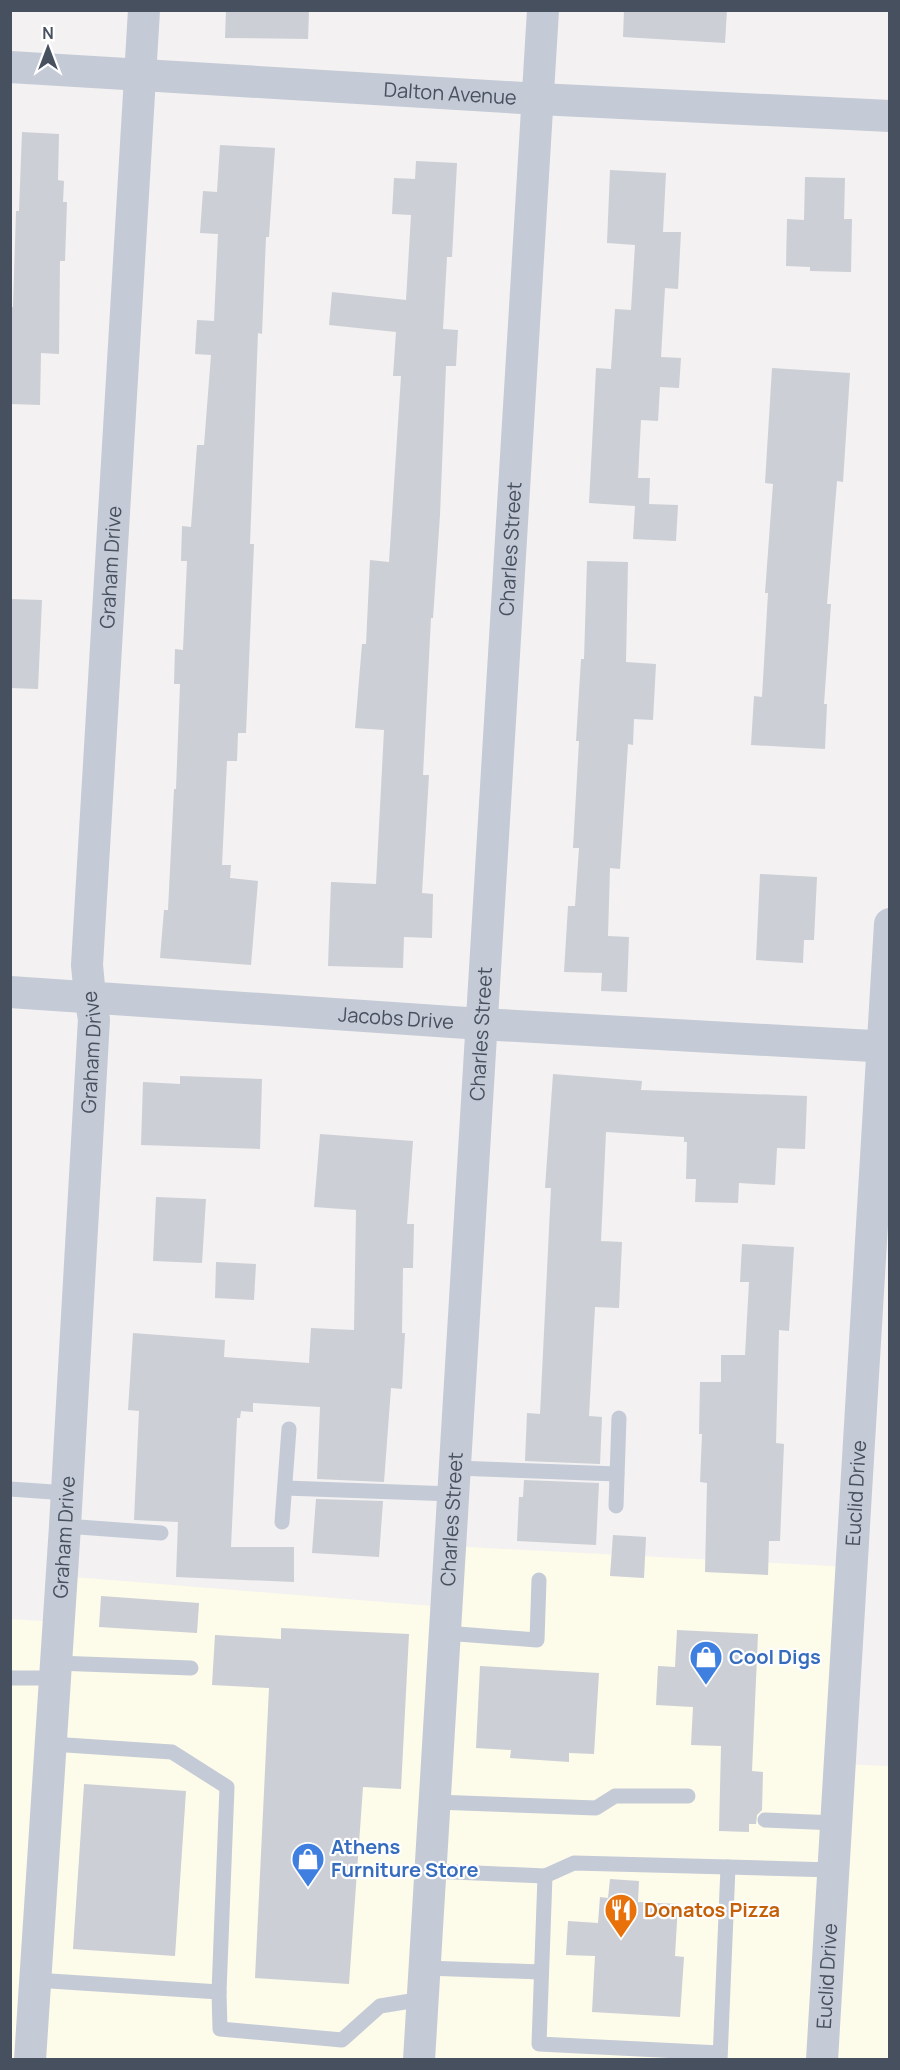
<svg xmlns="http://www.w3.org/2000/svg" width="900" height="2070" font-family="Manrope,sans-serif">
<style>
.commercial{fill:#fdfbea}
.building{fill:#cccfd5}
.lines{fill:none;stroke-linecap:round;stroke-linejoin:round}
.lane{stroke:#c4cad6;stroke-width:15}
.street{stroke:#c4cad6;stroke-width:32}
.labels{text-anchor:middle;stroke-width:4.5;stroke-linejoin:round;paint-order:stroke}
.street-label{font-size:20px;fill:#47505f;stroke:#fff}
.shop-label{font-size:20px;font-weight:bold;fill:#366cbe;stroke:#fff;text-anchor:start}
.food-label{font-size:20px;font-weight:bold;fill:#c56008;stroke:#fff;text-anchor:start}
</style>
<rect width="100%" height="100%" fill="#f3f1f1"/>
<path class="commercial" d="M450,1546L851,1567L840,1764L889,1766V2059H11L10,1619L58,1622L62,1576L446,1607Z"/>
<g class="building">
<path d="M226,10H309L308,39L225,38Z"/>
<path d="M624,10H727L725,43L623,37Z"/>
<path d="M22,132L59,134L58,180L64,181L63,202H67L65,261H60L59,354L41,353L40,405L10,404V307H13L16,211H19Z"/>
<path d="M220,145L275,148L269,237H266L262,334L258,333L250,544H254L246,733H238L237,761H227L222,865H231L230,878L258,881L251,965L160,958L164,910H168L174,789H176L180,684H174L175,649L183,650L187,561H181L182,526L191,527L197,445H204L211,355L195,354L197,320L214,321L218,234L200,233L203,191L217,192Z"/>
<path d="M416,161L457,163L452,257H447L443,329L458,330L456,366H446L440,515L433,618H431L423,775H429L422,893L433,894L432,938L404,937L403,968L328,966L331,882L376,884L384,730L355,728L362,644H366L370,560L389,562L401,376H393L396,332L329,325L332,292L406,300L411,215L392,214L394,178L415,179Z"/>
<path d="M610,170L666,173L663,232H681L678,289L665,288L661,357L681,358L679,388L660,387L658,421L641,420L638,478H650L649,504L678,505L676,541L633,539L635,506L589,503L596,368L611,369L615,309L631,310L635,245L607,243Z"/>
<path d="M805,177L845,178L844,219H852L851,272L810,271V267L786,266L787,219L804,220Z"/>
<path d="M772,368L850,373L843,482L837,481L827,604H831L824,704H827L825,749L751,745L754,696L762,697L768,593H765L773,484L765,483Z"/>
<path d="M587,561L628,562L626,662L656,664L653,720L634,719L633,745L628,744L620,869L610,868L608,936L629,937L627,992L601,991L602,973L564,972L568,906H575L579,848H573L579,741H576L581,659H584Z"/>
<path d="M10,599L42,600L38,689L10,688Z"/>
<path d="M760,874L817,877L814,940H804L803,963L756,960Z"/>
<path d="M553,1074L642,1081L641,1090L807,1096L805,1149L777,1148L775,1185L739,1183L738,1203L695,1202L696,1179H686L687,1142H684V1137L606,1132L601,1241L622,1242L619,1308L595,1307L589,1416L602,1417L600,1464L525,1461L527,1413L540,1414L551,1188H545Z"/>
<path d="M180,1076L262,1079L260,1149L141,1145L143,1082L180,1084Z"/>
<path d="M320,1134L413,1141L407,1224H414L413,1268H403L402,1333H405L402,1389L391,1388L384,1482L317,1479L320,1407L253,1403V1412L241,1411L240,1418H237L231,1547H294V1582L176,1577L178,1522L134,1520L139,1411L128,1410L133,1333L225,1340L224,1357L309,1363L311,1328L354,1330L356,1210L314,1207Z"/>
<path d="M156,1197L206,1199L202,1263L153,1261Z"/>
<path d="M742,1244L794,1247L789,1331L779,1330L776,1443L784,1444L780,1541H769L768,1575L705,1572L707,1483L700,1482L702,1434H699L700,1382H721V1355H745L749,1282H740Z"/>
<path d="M216,1262L256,1264L254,1300L215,1298Z"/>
<path d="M524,1480L599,1483L596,1545L517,1541L519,1497H523Z"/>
<path d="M316,1499L383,1501L379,1557L312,1553Z"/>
<path d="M613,1535L646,1537L644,1578L610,1576Z"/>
<path d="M101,1596L199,1603L197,1633L99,1627Z"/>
<path d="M281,1628L409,1634L401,1789L363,1787L349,1984L255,1978L269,1688L212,1685L215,1635L281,1639Z"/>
<path d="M677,1630L758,1634L752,1771L763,1772L762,1810L757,1815L756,1824H749V1832L719,1831L721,1746L691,1745L693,1707L656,1705L658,1666L675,1667Z"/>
<path d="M480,1666L599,1673L594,1754L569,1753V1762L510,1758L511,1750L476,1748Z"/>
<path d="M84,1784L186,1791L175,1956L73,1949Z"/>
<path d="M610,1879L639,1881L638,1902L678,1904L675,1956L684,1957L680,2017L592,2012L595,1956L566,1955L568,1921L598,1923L600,1897L608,1898Z"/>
</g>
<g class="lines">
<g class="lane">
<path d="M455,1468L617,1474"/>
<path d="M285,1488L453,1494"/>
<path d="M10,1489L67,1493"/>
<path d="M616,1506L619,1418"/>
<path d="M282,1522L289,1429"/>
<path d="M65,1526L161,1533"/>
<path d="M445,1633L537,1640L539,1580"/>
<path d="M56,1663L191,1668"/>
<path d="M10,1678H55"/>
<path d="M435,1802L596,1808L615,1796H688"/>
<path d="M765,1820L836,1823"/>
<path d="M431,1871L545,1876"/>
<path d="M425,1968L541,1972"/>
<path d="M35,1980L219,1992L227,1787L172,1752L51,1744"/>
<path d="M219,1992L220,2029L342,2040L380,2006L423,1999"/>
<path d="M720,2053L539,2044L545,1876L574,1863L728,1867"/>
<path d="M720,2060L728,1867L833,1870"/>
</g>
<g class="street">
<path id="s1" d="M10,67L539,99L890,116"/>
<path id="s2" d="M10,992L481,1024L890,1047"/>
<path id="s3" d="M30,2060L65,1526L94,1019L90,997L87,965L144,10"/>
<path id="s4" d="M419,2060L543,10"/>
<path id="s5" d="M822,2060L890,924"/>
</g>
</g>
<defs>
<g id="shop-pin" transform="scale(1.725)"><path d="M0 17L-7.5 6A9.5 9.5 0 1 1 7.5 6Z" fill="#3f7fe0" stroke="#fff"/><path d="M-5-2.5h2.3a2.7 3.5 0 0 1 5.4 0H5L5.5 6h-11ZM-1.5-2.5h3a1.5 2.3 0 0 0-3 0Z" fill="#fff"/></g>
<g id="restaurant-pin" transform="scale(1.725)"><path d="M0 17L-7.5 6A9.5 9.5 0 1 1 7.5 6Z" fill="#e8710a" stroke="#fff"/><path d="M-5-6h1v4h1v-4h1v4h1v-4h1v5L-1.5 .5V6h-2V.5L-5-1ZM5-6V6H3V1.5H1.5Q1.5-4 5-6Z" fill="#fff"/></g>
</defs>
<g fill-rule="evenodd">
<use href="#shop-pin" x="706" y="1657"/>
<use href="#shop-pin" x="308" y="1859"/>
<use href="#restaurant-pin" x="621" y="1910"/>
</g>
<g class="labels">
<g class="street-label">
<text dy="7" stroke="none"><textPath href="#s1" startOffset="441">Dalton Avenue</textPath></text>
<text dy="7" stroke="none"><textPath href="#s4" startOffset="1514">Charles Street</textPath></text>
<text dy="7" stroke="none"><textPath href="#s3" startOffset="1496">Graham Drive</textPath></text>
<text dy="7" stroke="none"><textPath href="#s2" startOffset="387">Jacobs Drive</textPath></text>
<text dy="7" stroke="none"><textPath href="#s4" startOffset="1028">Charles Street</textPath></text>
<text dy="7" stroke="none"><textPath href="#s3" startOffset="1010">Graham Drive</textPath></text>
<text dy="7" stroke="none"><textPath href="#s5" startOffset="568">Euclid Drive</textPath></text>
<text dy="7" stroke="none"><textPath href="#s4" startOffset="542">Charles Street</textPath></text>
<text dy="7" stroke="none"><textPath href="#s3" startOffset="524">Graham Drive</textPath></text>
<text dy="7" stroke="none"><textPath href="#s5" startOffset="84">Euclid Drive</textPath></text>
</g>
<g class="shop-label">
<text x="729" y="1664">Cool Digs</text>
<text x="331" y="1854">Athens<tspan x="331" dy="23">Furniture Store</tspan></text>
</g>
<g class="food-label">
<text x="644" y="1917">Donatos Pizza</text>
</g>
</g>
<rect width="900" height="2070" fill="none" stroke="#47505f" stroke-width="24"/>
<g transform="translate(48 48)" stroke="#ffffff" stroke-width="4.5" paint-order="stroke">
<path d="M0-4.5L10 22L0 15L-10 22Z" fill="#47505f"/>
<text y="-9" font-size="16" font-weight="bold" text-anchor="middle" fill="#47505f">N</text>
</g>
</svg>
